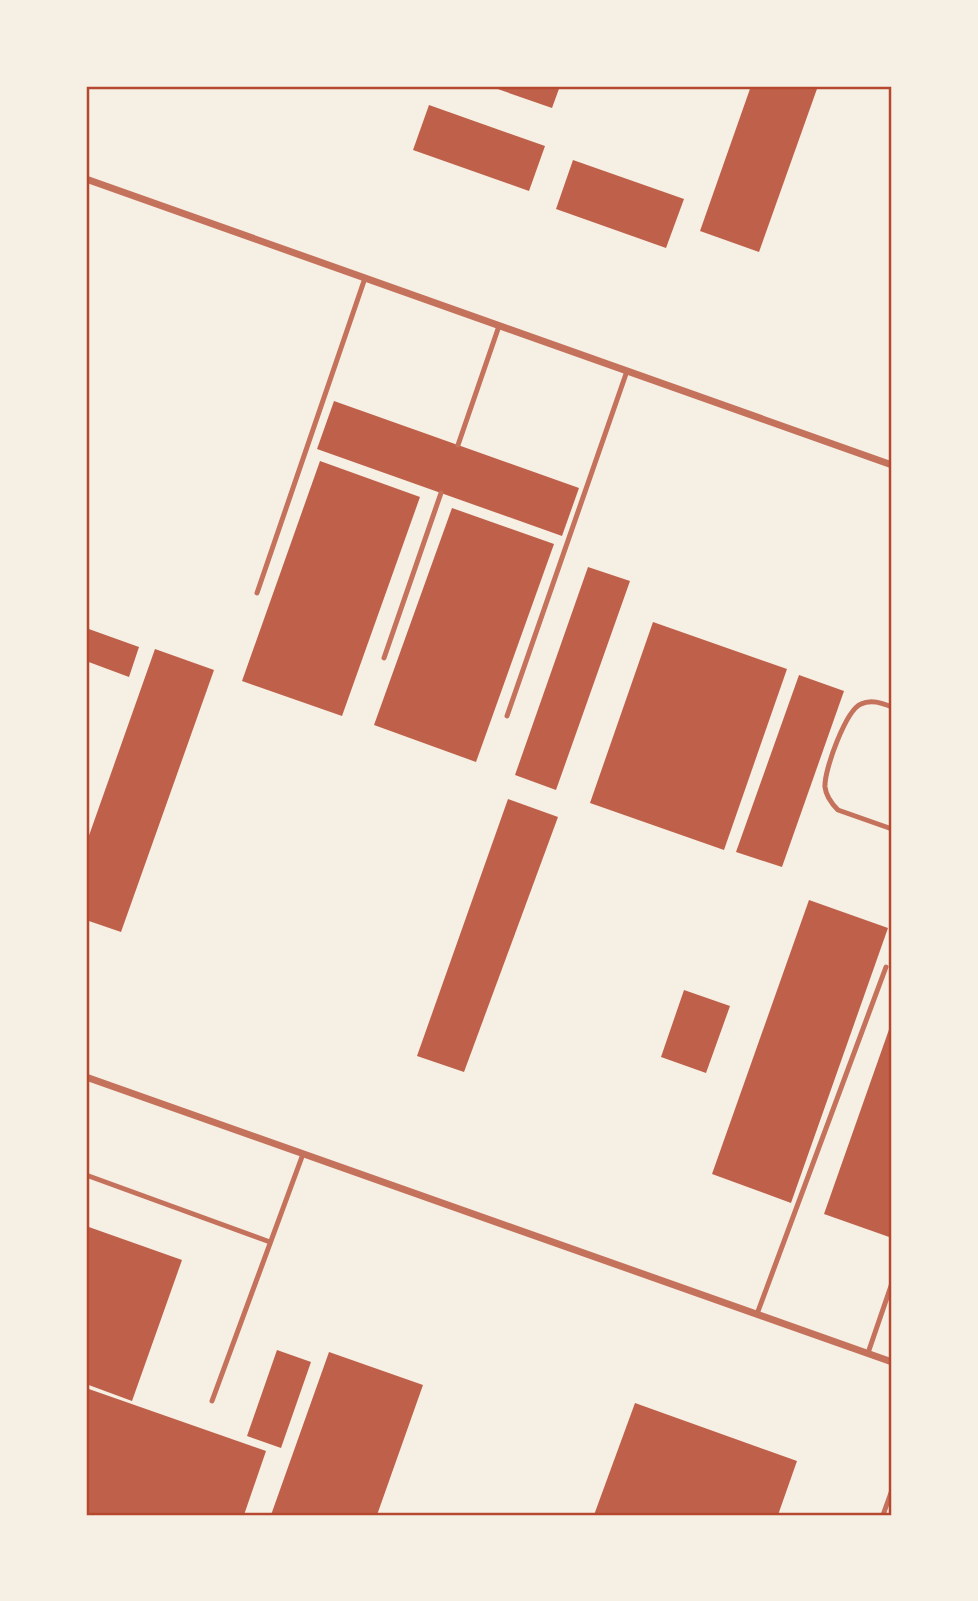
<svg xmlns="http://www.w3.org/2000/svg" width="978" height="1601" font-family="Manrope,sans-serif">
<style>
.building{fill:#bf614a}
.lines{fill:none;stroke-linecap:round;stroke-linejoin:round}
.service{stroke:#c5725c;stroke-width:5}
.minor{stroke:#c5725c;stroke-width:7}
.neatline{fill:none;stroke:#b5482f;stroke-width:2.5}
</style>
<rect width="100%" height="100%" fill="#f6efe4"/>
<g class="building">
<path d="M489,86H560L552,108Z"/>
<path d="M751,86H818L759,252L700,231Z"/>
<path d="M429,105L545,146L529,191L413,150Z"/>
<path d="M573,160L684,199L666,248L556,209Z"/>
<path d="M334,401L579,488L562,536L317,449Z"/>
<path d="M320,461L420,497L342,716L242,681Z"/>
<path d="M452,508L554,544L476,762L374,725Z"/>
<path d="M588,567L630,581L556,790L515,775Z"/>
<path d="M653,622L787,669L724,850L590,803Z"/>
<path d="M86,628L139,647L129,677L86,661Z"/>
<path d="M155,649L214,670L121,932L86,920V844Z"/>
<path d="M799,675L844,691L782,867L736,852Z"/>
<path d="M508,799L558,817L464,1072L417,1056Z"/>
<path d="M809,900L888,928L791,1203L712,1174Z"/>
<path d="M684,990L730,1006L706,1073L661,1057Z"/>
<path d="M892,1021V1238L824,1214Z"/>
<path d="M86,1226L182,1260L132,1401L86,1384Z"/>
<path d="M277,1350L311,1362L281,1448L247,1436Z"/>
<path d="M329,1352L423,1385L377,1515H271Z"/>
<path d="M86,1388L266,1451L244,1515H86Z"/>
<path d="M635,1403L797,1461L778,1515H594Z"/>
</g>
<g class="lines">
<g class="service">
<path d="M458,445L499,326"/>
<path d="M257,593L365,278"/>
<path d="M384,658L441,493"/>
<path d="M892,707C882,703 871,699 861,704C846,710 824,770 825,787C826,796 831,803 838,810L892,829"/>
<path d="M507,716L627,371"/>
<path d="M86,1175L270,1242"/>
<path d="M757,1314L886,967"/>
<path d="M868,1353L892,1283"/>
<path d="M212,1401L303,1154"/>
<path d="M883,1515L892,1490"/>
</g>
<g class="minor">
<path d="M86,179L892,465"/>
<path d="M86,1077L892,1362"/>
</g>
</g>
<rect width="978" height="1601" fill="none" stroke="#f6efe4" stroke-width="175"/>
<rect x="88" y="88" width="802" height="1426" class="neatline"/>
</svg>
